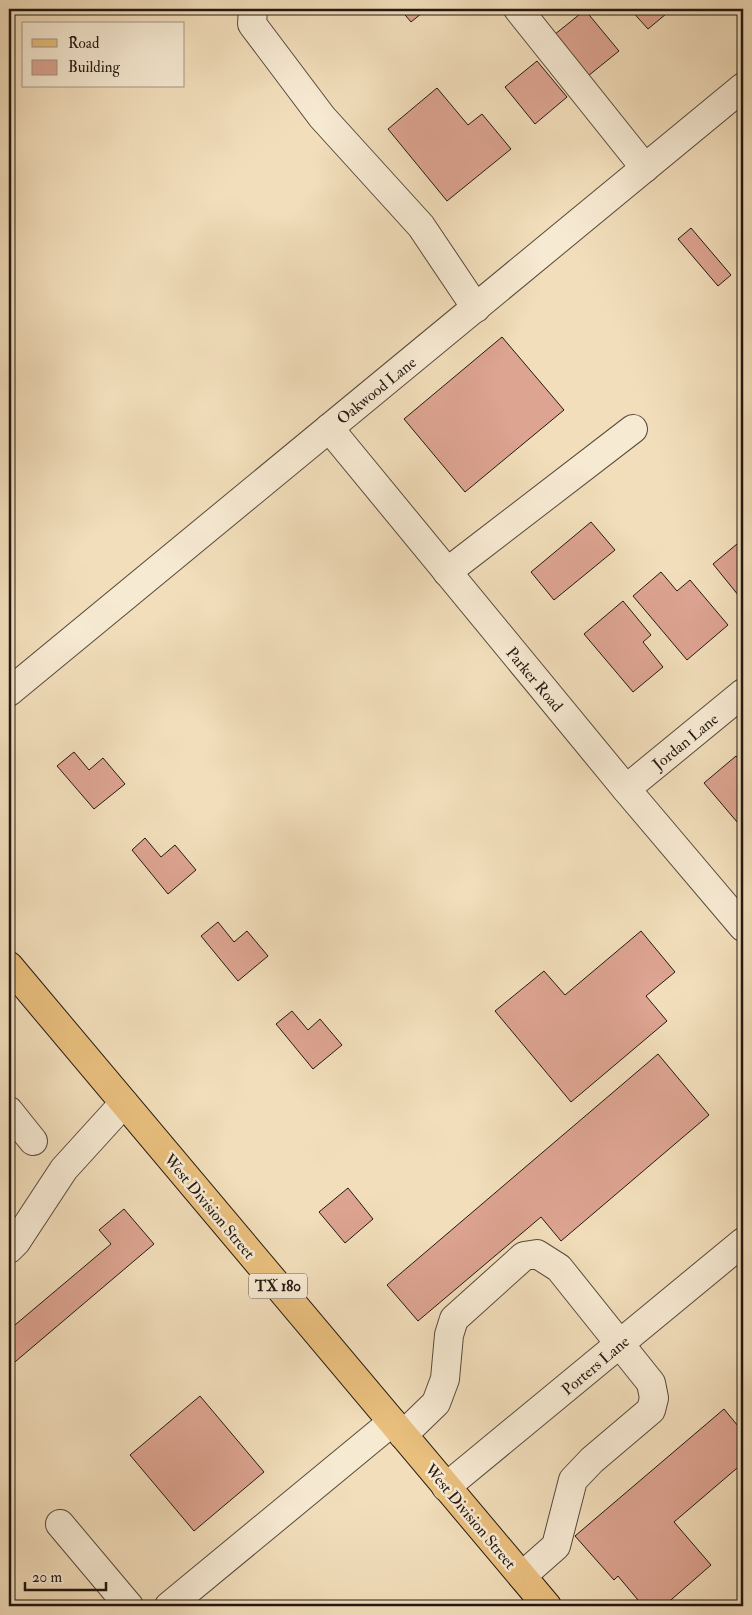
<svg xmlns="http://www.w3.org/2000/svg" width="752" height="1615" font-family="'IM FELL Double Pica',serif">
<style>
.building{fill:#dda491;stroke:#231811}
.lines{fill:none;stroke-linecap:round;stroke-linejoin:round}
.minor-casing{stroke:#574a3c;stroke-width:30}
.major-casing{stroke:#231811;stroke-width:30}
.minor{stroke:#f7ead3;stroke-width:28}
.major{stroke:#e9bf7e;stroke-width:28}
.labels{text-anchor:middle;stroke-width:5;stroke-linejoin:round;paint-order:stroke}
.shield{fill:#f7ead3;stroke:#63574b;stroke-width:1}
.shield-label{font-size:15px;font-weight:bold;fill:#231811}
.street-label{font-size:16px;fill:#231811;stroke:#f7ead3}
</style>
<rect width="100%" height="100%" fill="#f2debb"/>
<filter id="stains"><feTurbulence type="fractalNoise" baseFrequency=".004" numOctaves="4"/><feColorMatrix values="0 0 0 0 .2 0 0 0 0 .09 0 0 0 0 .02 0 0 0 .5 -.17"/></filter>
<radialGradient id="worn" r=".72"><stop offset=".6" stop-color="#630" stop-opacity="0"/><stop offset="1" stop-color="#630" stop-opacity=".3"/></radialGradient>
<g class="building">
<path d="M400,9H427L411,22Z"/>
<path d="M630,9H672L648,29Z"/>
<path d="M585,10L619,51L588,76L554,35Z"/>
<path d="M537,61L567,97L535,124L505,87Z"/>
<path d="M437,88L468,125L482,114L511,149L447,201L388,129Z"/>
<path d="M691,228L731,275L718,286L678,239Z"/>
<path d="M502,337L564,410L465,492L404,419Z"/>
<path d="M591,522L615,550L554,600L531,572Z"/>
<path d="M743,539V601L713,564Z"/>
<path d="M661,572L677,591L690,580L728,625L687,660L633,596Z"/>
<path d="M623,601L651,635L643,642L663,667L633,692L584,634Z"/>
<path d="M74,752L89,770L103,758L125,784L94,809L57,766Z"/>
<path d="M736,756L743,764V829L704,783Z"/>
<path d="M145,838L161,857L175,845L196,870L168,894L132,850Z"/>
<path d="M218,922L234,942L247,931L268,956L238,981L201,936Z"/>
<path d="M641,931L675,972L646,996L667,1021L571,1102L495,1011L544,971L565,995Z"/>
<path d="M292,1011L308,1030L320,1019L342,1045L313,1069L276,1024Z"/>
<path d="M658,1054L709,1115L561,1241L541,1217L418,1321L387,1285Z"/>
<path d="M348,1188L373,1219L345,1243L319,1212Z"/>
<path d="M124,1209L154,1244L9,1367V1330L111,1244L99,1230Z"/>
<path d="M200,1396L264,1472L194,1531L130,1455Z"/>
<path d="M724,1409L743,1432V1463L674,1522L711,1565L664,1606H643L618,1576L614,1580L575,1536Z"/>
</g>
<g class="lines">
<g class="minor-casing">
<g id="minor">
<path d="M253,9L252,24L322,117L421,226L476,308"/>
<path d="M518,9L645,168"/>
<path d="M329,428L626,789L743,927"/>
<path d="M447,572L633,429"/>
<path d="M9,692L743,87"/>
<path d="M626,789L743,693"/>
<path d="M9,1111L33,1141"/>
<path d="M9,1249L16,1242L64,1169L124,1103"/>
<path d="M403,1435L436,1403L445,1379L449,1335L454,1319L524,1256L537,1254L559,1268L651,1383L654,1398L651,1410L592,1460L573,1480L556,1546L522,1576"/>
<path d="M446,1487L743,1242"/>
<path d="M60,1524L129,1606"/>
<path d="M169,1606L392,1422"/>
</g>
</g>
<g class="major-casing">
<path id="major" d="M9,966L547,1606"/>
</g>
<use href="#minor" class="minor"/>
<use href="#major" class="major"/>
</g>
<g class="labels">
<rect class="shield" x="249" y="1273.5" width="58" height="25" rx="4"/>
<g class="shield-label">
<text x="278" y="1291">TX 180</text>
</g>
<g class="street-label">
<text transform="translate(376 390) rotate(-39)" y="6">Oakwood Lane</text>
<text transform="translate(535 679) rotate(50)" y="6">Parker Road</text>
<text transform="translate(685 741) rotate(-39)" y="6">Jordan Lane</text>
<text transform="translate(210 1206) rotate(50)" y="6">West Division Street</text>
<text transform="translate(595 1365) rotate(-40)" y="6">Porters Lane</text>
<text transform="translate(471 1516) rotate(50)" y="6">West Division Street</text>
</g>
</g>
<rect width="752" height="1615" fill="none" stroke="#f2debb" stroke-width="30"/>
<rect x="10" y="10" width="732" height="1595" fill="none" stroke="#231811" stroke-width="2.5"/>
<rect x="15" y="15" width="722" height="1585" fill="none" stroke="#231811"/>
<rect x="22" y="22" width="162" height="65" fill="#f7ead3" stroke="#a29685"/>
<rect x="32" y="39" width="25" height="8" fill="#e9bf7e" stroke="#a29685"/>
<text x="68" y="48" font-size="15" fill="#231811">Road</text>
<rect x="32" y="60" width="25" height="15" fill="#dda491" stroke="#a29685"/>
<text x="68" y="72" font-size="15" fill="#231811">Building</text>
<path d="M25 1582v8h81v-8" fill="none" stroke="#231811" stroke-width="2.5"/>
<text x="32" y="1582" font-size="15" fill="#231811" stroke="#f7ead3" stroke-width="4" paint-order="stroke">20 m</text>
<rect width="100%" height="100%" filter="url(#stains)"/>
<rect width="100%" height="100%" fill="url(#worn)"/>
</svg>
